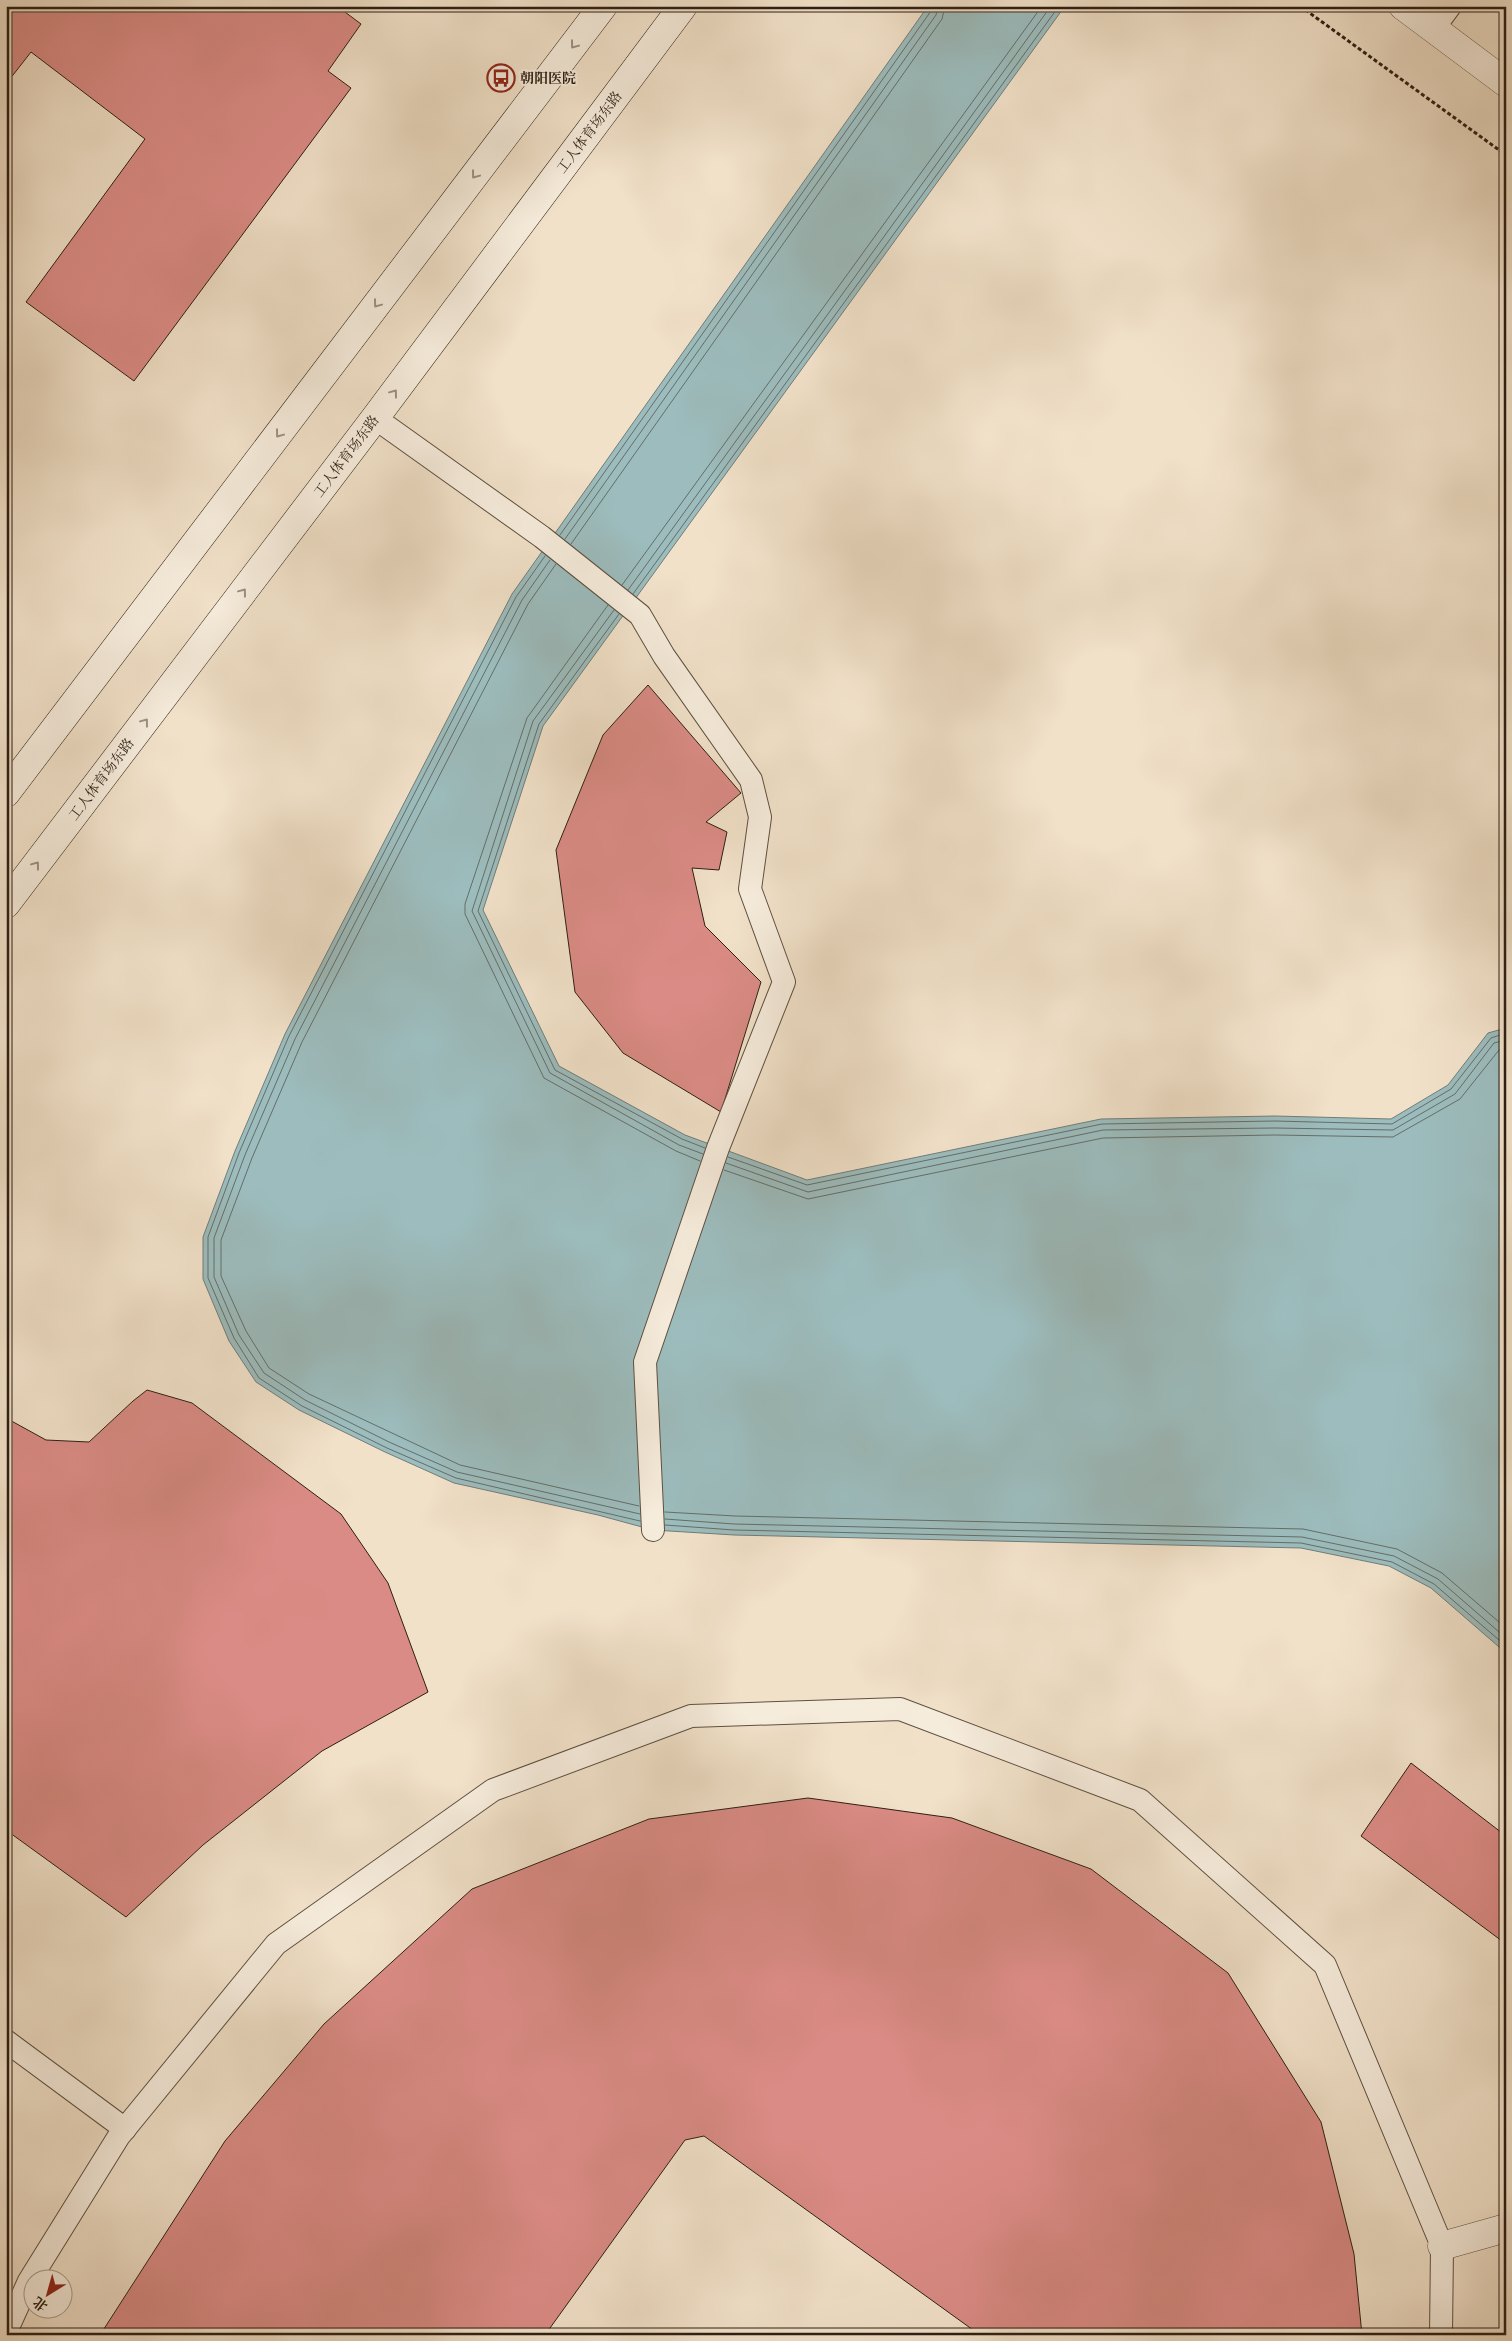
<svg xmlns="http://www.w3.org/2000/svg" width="1512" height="2341" font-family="'Libre Caslon Text','Noto Serif SC',serif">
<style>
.water{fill:#9cbcbd;stroke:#707d79}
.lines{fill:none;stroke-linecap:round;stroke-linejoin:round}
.shore{stroke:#646e68;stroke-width:1}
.building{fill:#da8b85;stroke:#2d1f14}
.service-casing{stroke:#5e5041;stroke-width:24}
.minor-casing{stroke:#5e5041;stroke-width:29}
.tertiary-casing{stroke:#5e5041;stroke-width:29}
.secondary-casing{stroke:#2d1f14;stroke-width:29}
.path{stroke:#2d1f14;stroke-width:3;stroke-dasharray:4 2.5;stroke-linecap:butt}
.service{stroke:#f6ecdc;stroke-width:22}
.minor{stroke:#f6ecdc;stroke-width:28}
.tertiary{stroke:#f6ecdc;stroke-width:28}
.secondary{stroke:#f6ecdc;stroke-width:28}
.oneway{stroke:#9c9082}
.labels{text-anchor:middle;stroke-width:4;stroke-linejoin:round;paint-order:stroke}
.poi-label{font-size:14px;font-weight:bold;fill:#2d1f14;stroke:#f6ecdc;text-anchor:start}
.street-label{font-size:14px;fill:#2d1f14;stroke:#f6ecdc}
</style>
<rect width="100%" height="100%" fill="#f1e1c9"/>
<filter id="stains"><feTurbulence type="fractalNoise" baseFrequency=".004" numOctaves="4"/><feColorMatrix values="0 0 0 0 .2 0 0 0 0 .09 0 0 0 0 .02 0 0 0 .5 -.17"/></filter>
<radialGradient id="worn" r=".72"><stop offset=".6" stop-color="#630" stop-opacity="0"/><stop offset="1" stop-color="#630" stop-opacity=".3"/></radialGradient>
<path class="water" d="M928,6H1065L543,726L483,910L559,1066L685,1135L807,1180L1101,1119L1275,1116L1391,1119L1448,1085L1488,1033L1506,1028V1653L1431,1588L1389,1566L1301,1548L734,1535L653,1530L598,1515L454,1483L385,1452L299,1410L256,1382L229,1341L203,1279V1237L235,1151L285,1034L512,594Z"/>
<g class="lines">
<g class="shore">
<path d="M560,535L931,11L932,6"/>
<path d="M565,539L936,15L938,6"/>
<path d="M571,544L942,19L945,6"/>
<path d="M545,556L516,597L289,1036L239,1153L208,1237V1278L234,1338L259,1378L302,1406L387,1448L456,1478L640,1521"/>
<path d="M550,560L522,600L295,1039L245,1155L214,1238V1277L239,1335L264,1373L305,1400L389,1442L457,1472L640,1514"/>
<path d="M556,564L528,604L302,1042L252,1158L221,1240V1276L246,1331L269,1368L309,1394L460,1465L639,1506"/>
<path d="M622,585L1042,6"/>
<path d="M628,590L1051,6"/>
<path d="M633,594L1059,6"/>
<path d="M608,605L527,718L465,904V914L544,1078L676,1151L700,1161"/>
<path d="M614,610L533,721L472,911L550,1073L679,1145L703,1154"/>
<path d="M619,614L539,724L478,911L555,1070L682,1139L705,1148"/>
<path d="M728,1157L807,1185L1102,1124L1275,1121L1392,1124L1451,1089L1491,1038L1506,1033"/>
<path d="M726,1163L808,1192L1103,1130L1275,1128L1393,1130L1455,1094L1494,1043L1506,1040"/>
<path d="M724,1170L808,1199L1103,1138L1275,1135L1393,1137L1460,1099L1499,1050L1506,1048"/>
<path d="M665,1512L735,1516L1303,1529L1397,1549L1442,1573L1506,1628"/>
<path d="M665,1519L734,1524L1302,1537L1394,1556L1438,1579L1506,1638"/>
<path d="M665,1525L734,1530L1301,1543L1392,1562L1434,1584L1506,1646"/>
</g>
</g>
<g class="building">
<path d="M6,6H337L361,24L328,71L351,88L134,381L26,302L145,139L31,52L6,84Z"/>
<path d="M648,685L741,793L706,822L727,832L719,870L692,868L705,926L761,982L721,1112L623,1053L575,992L556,850L603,735Z"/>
<path d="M147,1390L192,1403L341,1514L388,1583L428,1692L322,1751L203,1845L126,1917L6,1830V1418L46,1440L89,1442L133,1401Z"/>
<path d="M1411,1763L1506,1836V1944L1361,1836Z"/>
<path d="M808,1798L952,1818L1091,1869L1228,1973L1321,2122L1354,2254L1362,2335H980L704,2136L685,2140L545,2335H100L225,2141L324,2024L472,1889L649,1819Z"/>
</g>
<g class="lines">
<g class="service-casing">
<g id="service">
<path d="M1433,29L1450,6"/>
<path d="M375,418L542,537L640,615L664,656L751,780L760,817L750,889L784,982L718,1148L645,1362L653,1530"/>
<path d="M6,2041L125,2129"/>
<path d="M6,2332L29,2281L119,2136L276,1944L493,1790L691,1716L900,1709L1140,1800L1325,1965L1442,2246L1441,2335"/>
</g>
</g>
<g class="minor-casing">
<path id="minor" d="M1442,2246L1506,2228"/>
</g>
<g class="tertiary-casing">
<path id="tertiary" d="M1403,6L1506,83"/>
</g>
<g class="secondary-casing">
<g id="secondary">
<path d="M6,793L603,6"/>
<path d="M6,904L375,418L683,6"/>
</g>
</g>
<path class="path" d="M1300,6L1506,155"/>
<use href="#service" class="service"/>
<use href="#minor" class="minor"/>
<use href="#tertiary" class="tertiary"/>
<use href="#secondary" class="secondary"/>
</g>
<defs><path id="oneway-chevron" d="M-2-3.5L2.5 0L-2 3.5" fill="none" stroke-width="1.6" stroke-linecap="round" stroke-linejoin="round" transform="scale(1.25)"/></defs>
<g class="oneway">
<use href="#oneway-chevron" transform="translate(574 45) rotate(127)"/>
<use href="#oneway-chevron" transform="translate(475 175) rotate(127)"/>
<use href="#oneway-chevron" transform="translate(377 304) rotate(127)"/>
<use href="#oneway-chevron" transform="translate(394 393) rotate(-53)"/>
<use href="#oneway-chevron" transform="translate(279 434) rotate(127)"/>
<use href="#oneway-chevron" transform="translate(243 592) rotate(-53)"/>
<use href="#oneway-chevron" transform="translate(145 722) rotate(-53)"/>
<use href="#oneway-chevron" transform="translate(36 865) rotate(-53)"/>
</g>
<defs>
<g id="bus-ring" transform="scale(1.4375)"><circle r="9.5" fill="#f6ecdc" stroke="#8f2418" stroke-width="1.5"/><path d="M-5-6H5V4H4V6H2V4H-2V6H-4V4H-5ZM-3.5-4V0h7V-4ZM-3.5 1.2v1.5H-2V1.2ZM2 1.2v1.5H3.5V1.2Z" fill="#8f2418"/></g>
</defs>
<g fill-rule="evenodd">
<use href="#bus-ring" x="501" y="78"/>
</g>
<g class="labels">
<g class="poi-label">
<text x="520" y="83">朝阳医院</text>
</g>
<g class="street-label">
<text transform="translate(589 132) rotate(-53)" y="5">工人体育场东路</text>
<text transform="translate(346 456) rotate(-53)" y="5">工人体育场东路</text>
<text transform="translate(101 779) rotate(-53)" y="5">工人体育场东路</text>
</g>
</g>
<rect width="1512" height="2341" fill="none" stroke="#f1e1c9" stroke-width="25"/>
<rect x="8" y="8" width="1497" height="2326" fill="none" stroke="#2d1f14" stroke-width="2.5"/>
<rect x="12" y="12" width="1487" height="2316" fill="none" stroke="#2d1f14"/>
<g transform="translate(48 2294) rotate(217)"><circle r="24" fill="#f6ecdc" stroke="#a69a8c"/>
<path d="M0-4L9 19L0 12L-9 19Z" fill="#8f2418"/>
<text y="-8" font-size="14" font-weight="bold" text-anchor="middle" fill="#2d1f14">北</text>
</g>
<rect width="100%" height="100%" filter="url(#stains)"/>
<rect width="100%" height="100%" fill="url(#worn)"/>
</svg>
